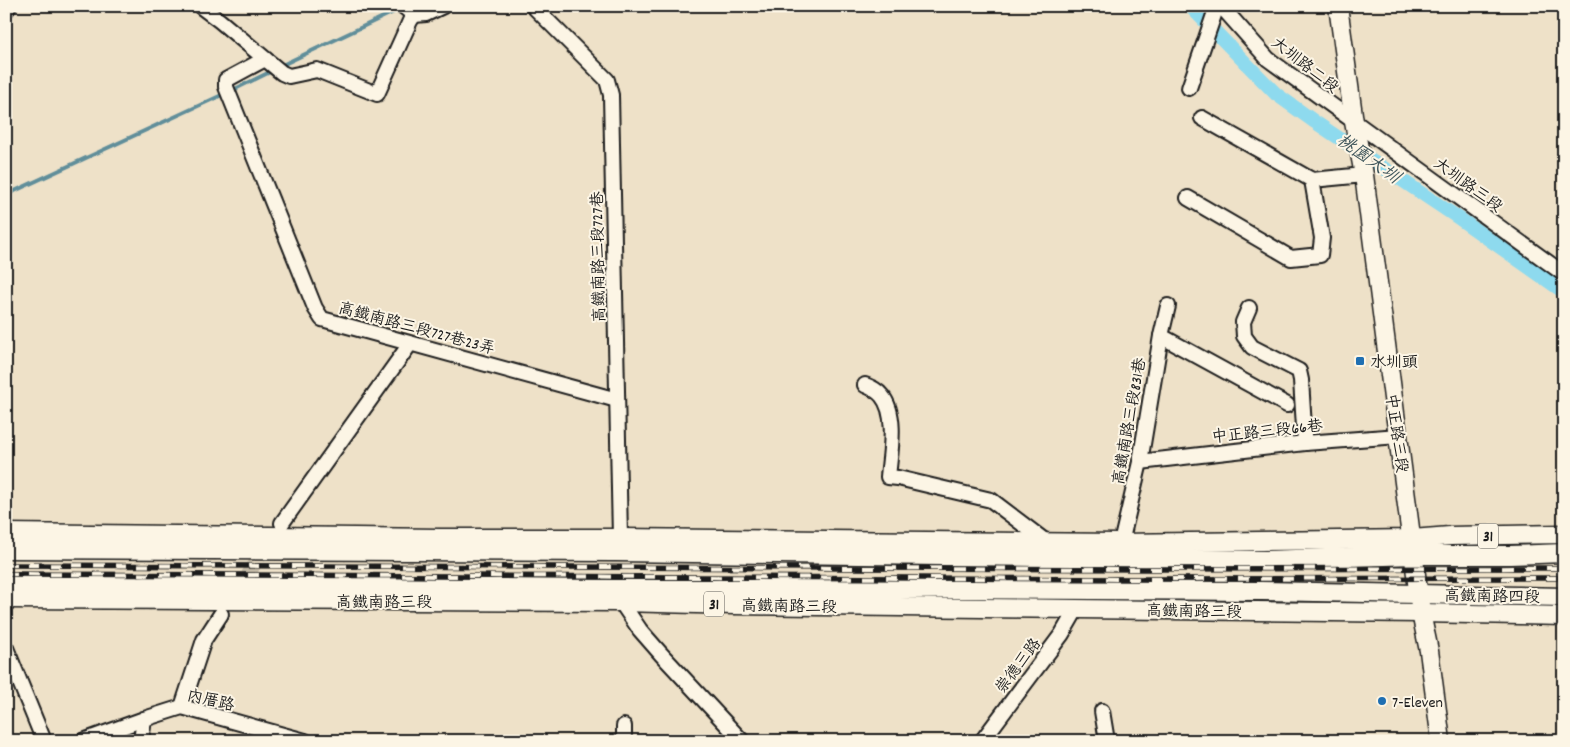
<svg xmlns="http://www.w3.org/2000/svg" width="1570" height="747" font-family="Dekko,'LXGW WenKai TC',sans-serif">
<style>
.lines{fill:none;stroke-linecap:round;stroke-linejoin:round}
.stream{stroke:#608e9a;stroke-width:4}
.canal{stroke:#8edaee;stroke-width:14}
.minor-tunnel{stroke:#c4baa6;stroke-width:14;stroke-dasharray:14 7;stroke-linecap:butt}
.minor-casing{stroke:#1c1c1c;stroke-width:18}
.major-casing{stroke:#1c1c1c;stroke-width:21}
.minor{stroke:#fcf5e5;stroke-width:14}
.major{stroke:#fcf5e5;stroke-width:18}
.rail-casing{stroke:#1c1c1c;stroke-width:5.5}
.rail{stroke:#fcf5e5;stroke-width:4;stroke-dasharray:11;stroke-linecap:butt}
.poi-dot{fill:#1f6fb2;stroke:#fcf5e5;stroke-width:2}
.labels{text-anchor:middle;stroke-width:4;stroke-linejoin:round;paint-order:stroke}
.shield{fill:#fcf5e5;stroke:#5f5d58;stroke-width:1}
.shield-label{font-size:15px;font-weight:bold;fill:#1c1c1c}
.street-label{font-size:16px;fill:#1c1c1c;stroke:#fcf5e5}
.poi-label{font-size:16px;fill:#1c1c1c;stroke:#fcf5e5;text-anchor:start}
.water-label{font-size:18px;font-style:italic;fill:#3e555b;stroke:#fcf5e5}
</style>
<rect width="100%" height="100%" fill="#eee1c8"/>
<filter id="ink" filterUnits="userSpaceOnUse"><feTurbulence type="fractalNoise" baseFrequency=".02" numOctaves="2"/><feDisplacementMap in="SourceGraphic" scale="10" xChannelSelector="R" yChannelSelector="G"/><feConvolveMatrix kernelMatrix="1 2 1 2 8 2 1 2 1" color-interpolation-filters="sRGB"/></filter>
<g filter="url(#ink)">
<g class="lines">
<g class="stream">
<path d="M280,66L402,8"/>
<path d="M231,91L274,70"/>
<path d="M6,195L224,94"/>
</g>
<path class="canal" d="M1190,6L1276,94L1315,122L1460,219L1564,292"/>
<path class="minor-tunnel" d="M236,593L268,544"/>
<g class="minor-casing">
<g id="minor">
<path d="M200,6L220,21L282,73L289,76L317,70L377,94L410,21L414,15"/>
<path d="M403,6L414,15"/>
<path d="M533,6L607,80L611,95L620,538"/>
<path d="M1221,6L1268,59L1564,274"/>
<path d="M6,10L9,6"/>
<path d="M414,15L426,14L443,6"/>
<path d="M265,59L226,80V87L315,308L322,319L617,400"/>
<path d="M1189,88L1217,6"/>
<path d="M1202,118L1312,180L1364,175"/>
<path d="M1188,198L1291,258L1320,255L1322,238L1312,180"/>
<path d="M1249,308L1243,322L1244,336L1252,347L1299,371L1301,380L1305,443"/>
<path d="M1161,336L1287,405"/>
<path d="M865,385C872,388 877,390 882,396C898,415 890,454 888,477L898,478L991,500L1045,541"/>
<path d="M1140,462L1305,443L1399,436"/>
<path d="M282,523L410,344"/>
<path d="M1121,543L1140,462L1161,336L1168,306"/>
<path d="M621,602L640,630L661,654L742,741"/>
<path d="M6,648L44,741"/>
<path d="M182,707L204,640L221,614"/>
<path d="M1102,711L1107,741"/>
<path d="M83,741L144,719L182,707L305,741"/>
<path d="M141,741L144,719"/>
<path d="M624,741V726"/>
<path d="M982,741L1062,634L1077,608"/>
</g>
</g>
<g class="major-casing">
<g id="major">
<path d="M1338,6L1354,122L1364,175L1421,613L1429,651L1441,741"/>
<path d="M6,533L441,538H620L1121,543L1412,539L1450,536L1564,534"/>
<path d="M6,549L615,552L1266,560L1414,555H1510L1564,553"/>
<path d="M6,583L611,589H934L1261,591L1564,597"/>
<path d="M6,599L621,602L734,605L1421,613L1564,616"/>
</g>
</g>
<use href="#minor" class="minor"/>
<use href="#major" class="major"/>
<g class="rail-casing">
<g id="rail">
<path d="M6,565L1145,569L1564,568"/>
<path d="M6,574L1145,579L1564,578"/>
</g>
</g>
<use href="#rail" class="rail"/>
</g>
</g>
<g class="poi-dot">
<rect x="1355" y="356" width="10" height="10" rx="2.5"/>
<circle cx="1382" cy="701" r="5"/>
</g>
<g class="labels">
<g class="shield">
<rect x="1478" y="523.5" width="20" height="25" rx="4"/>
<rect x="704" y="591.5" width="20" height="25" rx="4"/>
</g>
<g class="shield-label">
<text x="1488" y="541">31</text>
<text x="714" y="609">31</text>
</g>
<g class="street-label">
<text transform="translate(1306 64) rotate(38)" y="6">大圳路二段</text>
<text transform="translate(1469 184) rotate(36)" y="6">大圳路三段</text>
<text transform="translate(597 257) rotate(-91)" y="6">高鐵南路三段727巷</text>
<text transform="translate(417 327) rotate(15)" y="6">高鐵南路三段727巷23弄</text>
<text transform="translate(1128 421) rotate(-80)" y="6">高鐵南路三段831巷</text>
<text transform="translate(1267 430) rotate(-6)" y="6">中正路三段66巷</text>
<text transform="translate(1398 433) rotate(82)" y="6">中正路三段</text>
<text transform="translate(1492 595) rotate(1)" y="6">高鐵南路四段</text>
<text x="384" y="607">高鐵南路三段</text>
<text transform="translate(789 605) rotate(1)" y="6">高鐵南路三段</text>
<text transform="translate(1194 610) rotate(1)" y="6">高鐵南路三段</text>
<text transform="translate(1017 665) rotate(-53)" y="6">崇德三路</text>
<text transform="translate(211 699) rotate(13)" y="6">內厝路</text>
</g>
<g class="poi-label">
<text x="1370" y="367">水圳頭</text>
<text x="1392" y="707">7-Eleven</text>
</g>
<g class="water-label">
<text transform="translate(1369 158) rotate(35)" y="6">桃園大圳</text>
</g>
</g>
<rect width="1570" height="747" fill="none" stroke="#fcf5e5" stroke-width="25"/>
<rect x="12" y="12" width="1545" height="722" fill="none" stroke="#1c1c1c" stroke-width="2" filter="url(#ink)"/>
</svg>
